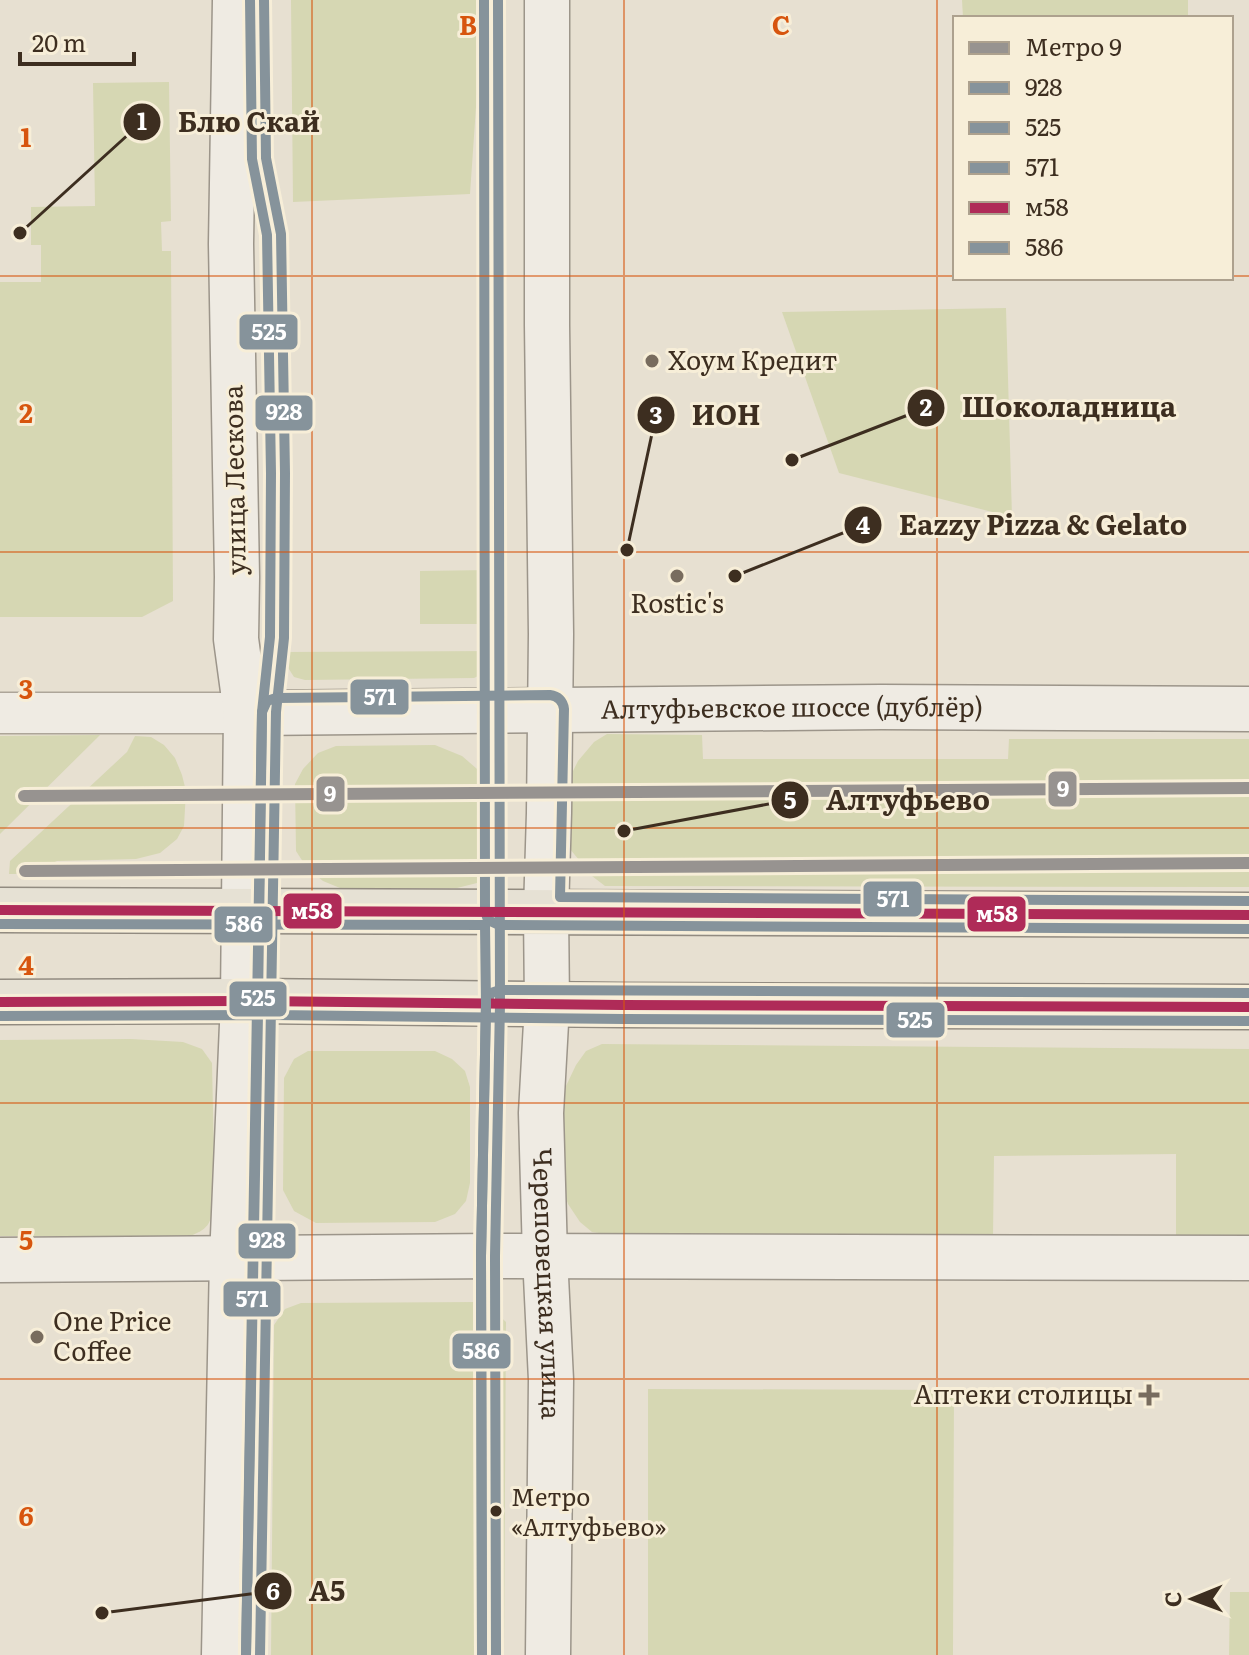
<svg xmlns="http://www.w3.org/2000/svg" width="1249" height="1655" font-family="Literata,serif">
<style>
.green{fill:#d6d7b3}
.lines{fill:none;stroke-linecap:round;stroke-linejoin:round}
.tertiary-casing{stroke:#ada599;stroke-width:43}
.secondary-casing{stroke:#9c958a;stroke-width:47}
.primary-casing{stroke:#928b80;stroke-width:47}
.tertiary{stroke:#efebe3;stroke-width:40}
.secondary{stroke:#efebe3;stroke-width:44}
.primary{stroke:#e6e1d4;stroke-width:44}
.bus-1-casing{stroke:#f7eed8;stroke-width:16}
.bus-2-casing{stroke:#f7eed8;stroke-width:16}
.bus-3-casing{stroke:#f7eed8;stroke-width:16}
.bus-4-casing{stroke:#f7eed8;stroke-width:16}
.bus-5-casing{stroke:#f7eed8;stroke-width:16}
.bus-1{stroke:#86939b;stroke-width:10}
.bus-2{stroke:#86939b;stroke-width:10}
.bus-3{stroke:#86939b;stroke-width:10}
.bus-4{stroke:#af2b58;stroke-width:10}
.bus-5{stroke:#86939b;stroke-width:10}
.metro-1-casing{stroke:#f7eed8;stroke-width:18}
.metro-1{stroke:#979390;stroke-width:12}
.grid{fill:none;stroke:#d7550e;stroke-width:2;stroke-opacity:0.55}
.poi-dot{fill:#786c5e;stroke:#f7eed8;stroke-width:3}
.bus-dot{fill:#3d2e20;stroke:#f7eed8;stroke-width:3}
.labels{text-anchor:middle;stroke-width:6;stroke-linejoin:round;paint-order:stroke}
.bus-label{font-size:24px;fill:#3d2e20;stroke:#f7eed8;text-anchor:start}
.poi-label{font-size:26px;fill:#3d2e20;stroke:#f7eed8;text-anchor:start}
.street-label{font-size:26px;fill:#3d2e20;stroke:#f7eed8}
.grid-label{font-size:26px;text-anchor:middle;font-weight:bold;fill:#d7550e;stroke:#f7eed8;stroke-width:6;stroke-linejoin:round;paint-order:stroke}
.leader{fill:none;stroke:#3d2e20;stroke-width:3}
.callout-dot{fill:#3d2e20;stroke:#f7eed8;stroke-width:3}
.mark-label{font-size:24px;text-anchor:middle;font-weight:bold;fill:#fff}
.callout-label{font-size:28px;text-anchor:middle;font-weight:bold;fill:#3d2e20;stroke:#f7eed8;stroke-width:6;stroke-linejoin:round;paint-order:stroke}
.line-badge{stroke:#f7eed8;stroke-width:3}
.badge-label{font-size:22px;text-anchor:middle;font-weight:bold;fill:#fff}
</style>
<rect width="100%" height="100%" fill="#e7e0d1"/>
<g class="green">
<path d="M291,0H485V51L478,78L470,194L293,202Z"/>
<path d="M962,0H1188V18H963Z"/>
<path d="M169,82L171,221L161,222L162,251H171L173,601L142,617H0V282H41V245H31V207L95,206L93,83Z"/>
<path d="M1006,308L1012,517L839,473L782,312Z"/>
<path d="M489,570L499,624H420V571Z"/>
<path d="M497,651C494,666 487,672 474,678L305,680L294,677L287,666L283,652Z"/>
<path d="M607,734L702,735L703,759H1008L1009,739H1249V887L605,886L592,876L570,849V777L578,761L594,742Z"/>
<path d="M100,735L0,834V736Z"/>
<path d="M135,736L151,737L164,745L175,758L182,775L186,791L184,826L177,839L160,853L136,859L57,861L29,874H9L10,861L127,752Z"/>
<path d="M435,745L462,756L484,775L496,798L497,843L491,866L477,883L457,888H340L323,881L307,868L296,851L295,784L303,769L318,753L336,746Z"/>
<path d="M131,1039L183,1042L202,1049L212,1063L215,1202C210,1225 209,1229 187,1237L0,1236V1040Z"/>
<path d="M602,1044L1249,1049V1238H1176V1154L994,1156L993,1237L612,1235L592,1232L580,1222L568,1204L561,1184V1116L566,1086L576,1065L586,1051Z"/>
<path d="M308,1051H435L452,1059L465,1071L470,1087V1183L466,1201L455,1214L435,1222L316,1223L294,1211L283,1190L284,1078L294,1059Z"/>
<path d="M477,1302L491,1308L506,1322L504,1655H271L274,1325L285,1309L301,1303Z"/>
<path d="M648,1389L954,1390L953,1655H648Z"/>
<path d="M1230,1592H1249V1655H1229Z"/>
</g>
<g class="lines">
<g class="tertiary-casing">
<path id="tertiary" d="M0,713H246"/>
</g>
<g class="secondary-casing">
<g id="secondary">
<path id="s1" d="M547,0V325L551,634L549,813L546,911L547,1005L541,1113L545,1256L551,1380L548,1655"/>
<path id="s2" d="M246,713L881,707L1249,709"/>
<path d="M0,1260L495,1256L1249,1258"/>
<path d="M224,1655L232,1259L243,1001L246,713L236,639L237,577L231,244L235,0"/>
</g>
</g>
<g class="primary-casing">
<g id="primary">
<path d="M0,910L1249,915"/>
<path d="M0,1002L243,1001L623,1005L1249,1007"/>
</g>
</g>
<use href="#tertiary" class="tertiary"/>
<use href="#secondary" class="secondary"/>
<use href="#primary" class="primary"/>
<g class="bus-1-casing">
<g id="bus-1">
<path d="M260,1655L276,712L284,638L285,473L281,234L266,158L264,0"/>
<path d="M496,1655L495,1256L500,1004L498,0"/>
</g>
</g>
<g class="bus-2-casing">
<g id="bus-2">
<path d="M250,0L252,159L267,235L271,473L270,637L262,712L258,1001L262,1011L272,1015L623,1019L1249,1021"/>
<path d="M484,0L485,911L488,920L499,925L1249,929"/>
</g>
</g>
<g class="bus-3-casing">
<g id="bus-3">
<path d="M246,1655L262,712L267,701L276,698L550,695C558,696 563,701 564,709L560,897L1249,901"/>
<path d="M482,1655L481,1256L486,1004L491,993L500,990L1249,993"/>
</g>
</g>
<g class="bus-4-casing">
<g id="bus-4">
<path d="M0,910L1249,915"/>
<path d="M0,1002L243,1001L623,1005L1249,1007"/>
</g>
</g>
<g class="bus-5-casing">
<g id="bus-5">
<path d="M0,924L485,925L486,1004L481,1256L482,1655"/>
<path d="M0,1016L258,1015L246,1655"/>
</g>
</g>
<use href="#bus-1" class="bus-1"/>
<use href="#bus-2" class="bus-2"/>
<use href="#bus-3" class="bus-3"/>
<use href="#bus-4" class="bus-4"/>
<use href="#bus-5" class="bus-5"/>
<g class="metro-1-casing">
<g id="metro-1">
<path d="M24,796L1249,788"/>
<path d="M25,871L1249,863"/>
</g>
</g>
<use href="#metro-1" class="metro-1"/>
</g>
<path class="grid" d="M312,0V1655M624,0V1655M937,0V1655M0,276H955M1231,276H1249M0,552H1249M0,828H1249M0,1103H1249M0,1379H1249"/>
<g class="poi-dot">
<circle cx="652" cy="361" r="8"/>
<circle cx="677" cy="576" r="8"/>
<circle cx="37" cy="1337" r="8"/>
<path d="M1145 1383h8v8h8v8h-8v8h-8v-8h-8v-8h8z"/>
</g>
<circle class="bus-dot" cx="496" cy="1511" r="7"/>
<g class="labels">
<g class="bus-label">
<text x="511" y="1506">Метро<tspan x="511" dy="30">«Алтуфьево»</tspan></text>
</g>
<g class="poi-label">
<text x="668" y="370">Хоум Кредит</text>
<text x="677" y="613" text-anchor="middle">Rostic's</text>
<text x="53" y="1331">One Price<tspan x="53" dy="30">Coffee</tspan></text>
<text x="1133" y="1404" text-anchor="end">Аптеки столицы</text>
</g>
<g class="street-label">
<text transform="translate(235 480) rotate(-91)" y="9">улица Лескова</text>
<text dy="9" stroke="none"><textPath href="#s2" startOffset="546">Алтуфьевское шоссе (дублёр)</textPath></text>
<text dy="9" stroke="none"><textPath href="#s1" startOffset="1284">Череповецкая улица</textPath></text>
</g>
</g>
<g class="grid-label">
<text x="468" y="35">B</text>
<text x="781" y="35">C</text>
<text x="26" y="147">1</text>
<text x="26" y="423">2</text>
<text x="26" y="699">3</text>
<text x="26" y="975">4</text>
<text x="26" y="1250">5</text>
<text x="26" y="1526">6</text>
</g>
<path class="leader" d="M20 233L142 122M792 460L926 408M627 550L656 415M735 576L863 525M624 831L790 800M102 1613L273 1591"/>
<g class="callout-dot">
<circle cx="20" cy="233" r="8"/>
<circle cx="792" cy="460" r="8"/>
<circle cx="627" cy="550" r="8"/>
<circle cx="735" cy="576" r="8"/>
<circle cx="624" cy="831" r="8"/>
<circle cx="102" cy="1613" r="8"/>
<circle cx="142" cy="122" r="20"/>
<circle cx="926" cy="408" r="20"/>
<circle cx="656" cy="415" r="20"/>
<circle cx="863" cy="525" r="20"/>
<circle cx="790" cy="800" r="20"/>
<circle cx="273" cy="1591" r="20"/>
</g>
<g class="mark-label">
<text x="142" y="130">1</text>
<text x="926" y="416">2</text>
<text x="656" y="424">3</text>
<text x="863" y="534">4</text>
<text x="790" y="809">5</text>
<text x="273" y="1600">6</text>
</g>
<g class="callout-label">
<text x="249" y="132">Блю Скай</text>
<text x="1069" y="417">Шоколадница</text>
<text x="726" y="425">ИОН</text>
<text x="1043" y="535">Eazzy Pizza &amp; Gelato</text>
<text x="908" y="810">Алтуфьево</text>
<text x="327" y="1601">А5</text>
</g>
<g class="line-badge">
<rect x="238" y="313" width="61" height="38" rx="8" fill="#86939b"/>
<rect x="254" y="394" width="60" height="38" rx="8" fill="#86939b"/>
<rect x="349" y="678" width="61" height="38" rx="8" fill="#86939b"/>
<rect x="1047" y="770" width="31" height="38" rx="8" fill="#979390"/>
<rect x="315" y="775" width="31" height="38" rx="8" fill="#979390"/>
<rect x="862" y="880" width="61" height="38" rx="8" fill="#86939b"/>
<rect x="282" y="892" width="61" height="38" rx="8" fill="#af2b58"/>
<rect x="966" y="895" width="61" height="38" rx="8" fill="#af2b58"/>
<rect x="213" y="905" width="61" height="39" rx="8" fill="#86939b"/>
<rect x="228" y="980" width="60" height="38" rx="8" fill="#86939b"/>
<rect x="885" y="1001" width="61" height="38" rx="8" fill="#86939b"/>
<rect x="237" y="1222" width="60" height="38" rx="8" fill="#86939b"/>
<rect x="222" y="1280" width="60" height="38" rx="8" fill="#86939b"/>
<rect x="451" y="1332" width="61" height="38" rx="8" fill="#86939b"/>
</g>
<g class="badge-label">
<text x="269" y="340">525</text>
<text x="284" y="420">928</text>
<text x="380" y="705">571</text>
<text x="1063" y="797">9</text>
<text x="330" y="802">9</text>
<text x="893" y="907">571</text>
<text x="312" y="919">м58</text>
<text x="997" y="922">м58</text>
<text x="244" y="932">586</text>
<text x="258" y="1006">525</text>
<text x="915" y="1028">525</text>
<text x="267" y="1248">928</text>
<text x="252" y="1307">571</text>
<text x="481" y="1359">586</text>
</g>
<rect x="953" y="16" width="280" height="264" fill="#f7eed8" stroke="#ada18e" stroke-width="2"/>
<rect x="969" y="42" width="40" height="12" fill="#979390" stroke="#ada18e" stroke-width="2"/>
<text x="1025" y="56" font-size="24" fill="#3d2e20">Метро 9</text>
<rect x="969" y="82" width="40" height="12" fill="#86939b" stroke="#ada18e" stroke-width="2"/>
<text x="1025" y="96" font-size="24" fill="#3d2e20">928</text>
<rect x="969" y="122" width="40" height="12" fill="#86939b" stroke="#ada18e" stroke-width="2"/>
<text x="1025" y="136" font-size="24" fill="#3d2e20">525</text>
<rect x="969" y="162" width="40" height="12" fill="#86939b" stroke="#ada18e" stroke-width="2"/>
<text x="1025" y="176" font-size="24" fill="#3d2e20">571</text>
<rect x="969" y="202" width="40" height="12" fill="#af2b58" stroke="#ada18e" stroke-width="2"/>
<text x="1025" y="216" font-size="24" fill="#3d2e20">м58</text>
<rect x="969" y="242" width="40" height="12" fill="#86939b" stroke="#ada18e" stroke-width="2"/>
<text x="1025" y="256" font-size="24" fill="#3d2e20">586</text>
<g transform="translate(1193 1599) rotate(269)" stroke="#f7eed8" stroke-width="6" paint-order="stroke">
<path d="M0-6L14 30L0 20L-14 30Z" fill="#3d2e20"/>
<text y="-12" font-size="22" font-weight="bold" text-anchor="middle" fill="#3d2e20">С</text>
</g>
<path d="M20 52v12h114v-12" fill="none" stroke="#3d2e20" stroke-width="4"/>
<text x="32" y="52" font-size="24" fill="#3d2e20" stroke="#f7eed8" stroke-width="6" paint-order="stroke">20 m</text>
</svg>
